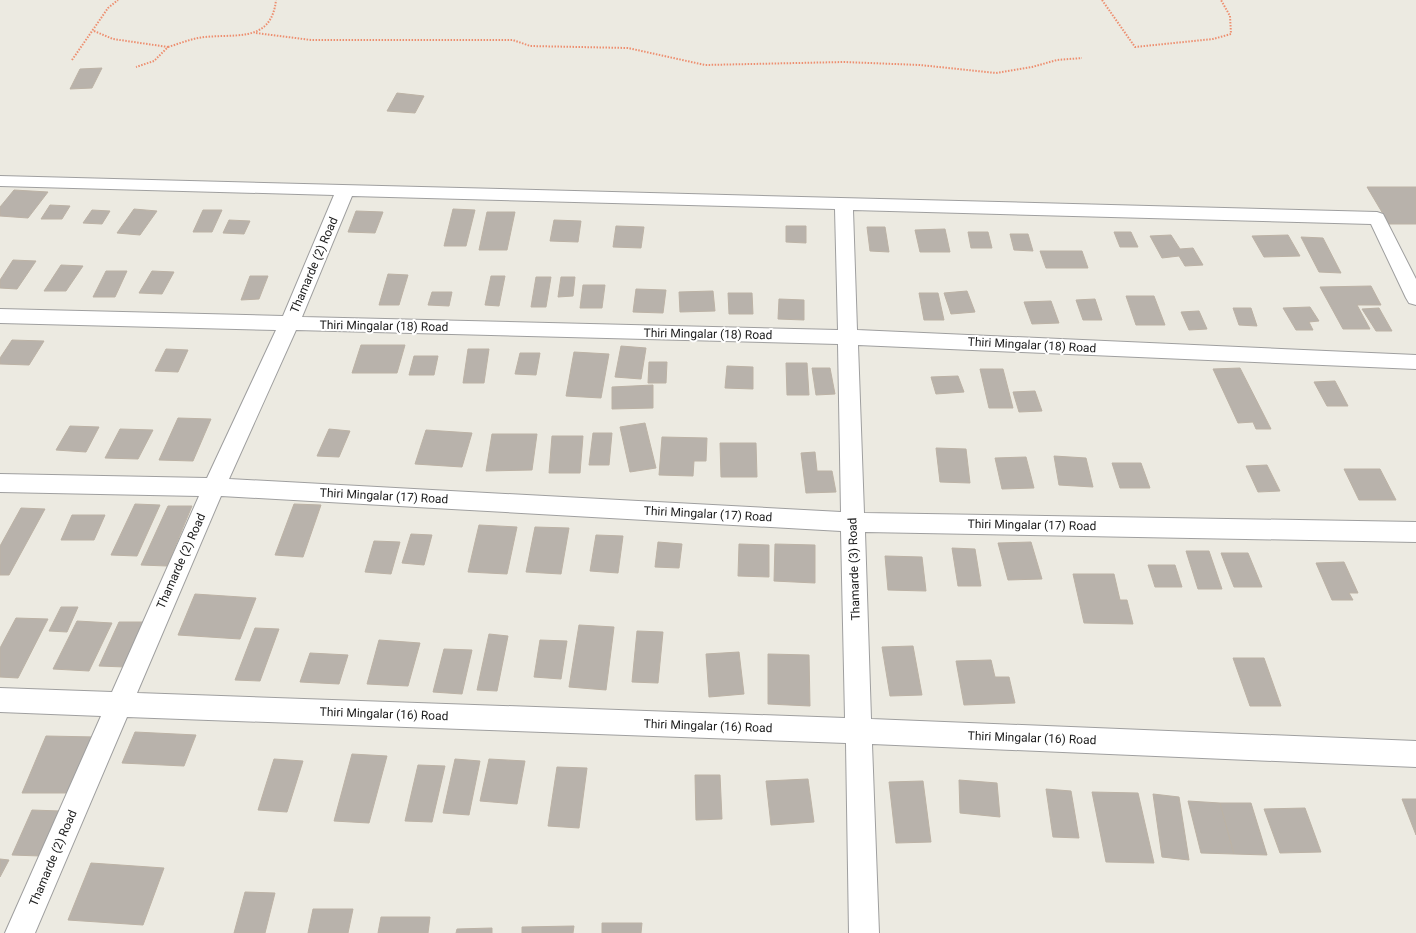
<svg xmlns="http://www.w3.org/2000/svg" width="1416" height="933" font-family="Roboto,sans-serif">
<style>
.building{fill:#b8b2ab;stroke:#bcb2a5}
.lines{fill:none;stroke-linecap:round;stroke-linejoin:round}
.minor-casing{stroke:#9f9f9f;stroke-width:2}
.path{stroke:#ed8f70;stroke-width:2;stroke-dasharray:1.5 1.5;stroke-linecap:butt}
.minor{fill:#fff;fill-rule:evenodd}
.labels{text-anchor:middle;stroke-width:4;stroke-linejoin:round;paint-order:stroke}
.street-label{font-size:12px;fill:#1b1b1b;stroke:#fff}
</style>
<rect width="100%" height="100%" fill="#eceae1"/>
<g class="building">
<path d="M102,68L92,88L70,89L80,69Z"/>
<path d="M397,93L424,96L415,113L387,111Z"/>
<path d="M1367,187H1416V224H1389Z"/>
<path d="M14,190L48,192L28,218L0,216V207Z"/>
<path d="M50,205L70,206L62,219H41Z"/>
<path d="M134,209L157,211L140,235L117,233Z"/>
<path d="M453,209L475,210L466,246H444Z"/>
<path d="M92,210L110,211L102,224L83,223Z"/>
<path d="M203,210H222L212,232H193Z"/>
<path d="M356,211L383,212L375,233L348,232Z"/>
<path d="M487,212H515L507,250H479Z"/>
<path d="M229,220L250,221L244,234L223,233Z"/>
<path d="M554,220L581,221L578,242L550,241Z"/>
<path d="M616,226L644,227L641,248L613,247Z"/>
<path d="M786,226H806V243L786,242Z"/>
<path d="M867,227H885L889,252L870,251Z"/>
<path d="M945,229L950,252H920L915,230Z"/>
<path d="M968,232H988L992,248H971Z"/>
<path d="M1114,232H1131L1138,247H1120Z"/>
<path d="M1010,234H1028L1033,251L1014,250Z"/>
<path d="M1171,235L1180,249L1193,248L1203,265L1185,266L1179,256L1162,258L1150,236Z"/>
<path d="M1288,235L1300,256L1264,257L1252,236Z"/>
<path d="M1301,237L1323,238L1341,273L1319,272Z"/>
<path d="M1040,251H1082L1088,268H1046Z"/>
<path d="M13,260L36,261L17,289L0,288V280Z"/>
<path d="M61,265L83,266L66,291H44Z"/>
<path d="M106,271H127L115,297H93Z"/>
<path d="M152,271L174,272L162,294L139,293Z"/>
<path d="M388,274L408,275L399,305H379Z"/>
<path d="M250,276H268L259,299L241,300Z"/>
<path d="M491,276H505L499,306L485,305Z"/>
<path d="M536,277H551L546,307H531Z"/>
<path d="M561,277H575L573,296L558,297Z"/>
<path d="M583,285H605L602,308H580Z"/>
<path d="M1371,286L1381,305H1357L1370,329H1343L1320,287Z"/>
<path d="M636,289L666,290L663,313L633,312Z"/>
<path d="M713,291L715,311L680,312L679,292Z"/>
<path d="M967,291L975,312L951,314L944,293Z"/>
<path d="M432,292H452L449,306L428,305Z"/>
<path d="M728,293H752L753,314H729Z"/>
<path d="M919,293H938L944,320H924Z"/>
<path d="M1126,296H1154L1165,325H1136Z"/>
<path d="M779,299L804,300V320L778,319Z"/>
<path d="M1095,299L1102,320H1083L1076,300Z"/>
<path d="M1051,301L1059,323L1032,324L1024,302Z"/>
<path d="M1310,307L1319,321L1309,322L1313,330H1296L1283,308Z"/>
<path d="M1233,308H1251L1257,326L1239,325Z"/>
<path d="M1379,308L1392,331H1376L1362,309Z"/>
<path d="M1199,311L1207,329L1189,330L1181,312Z"/>
<path d="M12,340L44,341L29,365L0,364V358Z"/>
<path d="M361,345H405L397,373H352Z"/>
<path d="M621,346L646,348L641,379L615,377Z"/>
<path d="M166,349L188,350L178,372L155,371Z"/>
<path d="M468,349H489L484,383H463Z"/>
<path d="M574,352L609,354L601,398L566,396Z"/>
<path d="M520,353H540L536,375L515,374Z"/>
<path d="M414,356H438L434,375H409Z"/>
<path d="M649,362H667L666,383H648Z"/>
<path d="M786,363H807L809,395H787Z"/>
<path d="M727,366L753,367V389L725,388Z"/>
<path d="M812,368H830L835,394L816,395Z"/>
<path d="M1240,368L1271,429H1256L1253,422L1238,423L1213,369Z"/>
<path d="M980,369H1003L1013,408H989Z"/>
<path d="M958,376L964,392L936,394L931,377Z"/>
<path d="M1335,381L1348,406H1327L1314,382Z"/>
<path d="M653,385V408L612,409V387Z"/>
<path d="M1035,391L1042,411L1019,412L1013,392Z"/>
<path d="M178,418L211,419L193,461L159,460Z"/>
<path d="M645,423L656,468L630,472L620,427Z"/>
<path d="M70,426L99,427L86,452L56,450Z"/>
<path d="M120,429L153,430L138,459L105,458Z"/>
<path d="M329,429L350,431L339,457L317,456Z"/>
<path d="M426,430L472,433L462,467L415,464Z"/>
<path d="M593,433H612L609,465H589Z"/>
<path d="M492,434H537L532,470L486,471Z"/>
<path d="M552,436H583L580,473H549Z"/>
<path d="M662,437L707,438L706,461H694L693,476L659,475Z"/>
<path d="M720,443H756L757,477H721Z"/>
<path d="M936,448L966,449L970,483L940,482Z"/>
<path d="M815,452L817,471H832L836,492L806,493L801,453Z"/>
<path d="M1054,456L1086,458L1093,487L1059,485Z"/>
<path d="M1026,457L1034,488L1002,489L995,458Z"/>
<path d="M1112,463H1141L1150,488H1120Z"/>
<path d="M1267,465L1280,491L1258,492L1246,466Z"/>
<path d="M1344,469H1380L1396,500H1359Z"/>
<path d="M135,504L160,505L137,556L111,555Z"/>
<path d="M294,504L321,505L303,557L275,555Z"/>
<path d="M168,506H192L167,566L141,565Z"/>
<path d="M21,508L45,509L9,575H0V546Z"/>
<path d="M72,515H105L94,540H61Z"/>
<path d="M479,525L517,527L507,574L468,572Z"/>
<path d="M535,527L569,528L561,574L526,572Z"/>
<path d="M411,534L432,535L424,565L402,563Z"/>
<path d="M596,535L623,536L618,573L590,571Z"/>
<path d="M374,541L400,542L391,574L365,572Z"/>
<path d="M658,542L682,544L679,568L655,567Z"/>
<path d="M1031,542L1042,579L1008,580L998,543Z"/>
<path d="M739,544L769,545V577L738,576Z"/>
<path d="M775,544L815,545V583L774,581Z"/>
<path d="M952,548L975,549L981,586H958Z"/>
<path d="M1186,551H1209L1222,589H1198Z"/>
<path d="M1221,553H1248L1262,587H1234Z"/>
<path d="M885,556L922,557L926,591L888,590Z"/>
<path d="M1344,562L1358,593H1349L1353,600H1332L1316,563Z"/>
<path d="M1148,565H1175L1182,587H1155Z"/>
<path d="M1073,574H1114L1120,600H1127L1133,624L1084,623Z"/>
<path d="M195,594L256,598L240,639L178,635Z"/>
<path d="M61,607H78L67,632L49,631Z"/>
<path d="M16,618L48,619L18,678L0,677V648Z"/>
<path d="M77,621L112,623L89,671L53,669Z"/>
<path d="M119,622H144L125,667L99,666Z"/>
<path d="M579,625L614,627L606,690L569,687Z"/>
<path d="M255,628L279,629L260,681L235,680Z"/>
<path d="M637,631L663,632L658,683L632,682Z"/>
<path d="M489,634L508,636L497,691L477,690Z"/>
<path d="M379,640L420,643L408,686L367,684Z"/>
<path d="M540,640L567,641L561,679L534,677Z"/>
<path d="M913,646L922,695L890,696L882,647Z"/>
<path d="M444,649L472,650L462,694L433,692Z"/>
<path d="M739,652L744,694L709,697L706,654Z"/>
<path d="M310,653L348,655L339,684L300,682Z"/>
<path d="M768,654L809,655L810,706L768,704Z"/>
<path d="M1233,658H1264L1281,706H1250Z"/>
<path d="M991,660L995,677H1009L1015,703L964,705L956,661Z"/>
<path d="M135,732L196,735L184,766L122,763Z"/>
<path d="M46,736L96,737L74,793H22Z"/>
<path d="M352,754L387,756L369,823L334,821Z"/>
<path d="M274,759L303,761L287,812L258,810Z"/>
<path d="M455,759L480,761L469,815L443,813Z"/>
<path d="M489,759L525,761L517,804L480,801Z"/>
<path d="M418,765L445,766L432,822L405,821Z"/>
<path d="M557,767L587,768L579,828L548,826Z"/>
<path d="M695,775H720L722,819L696,820Z"/>
<path d="M808,779L814,822L771,825L766,781Z"/>
<path d="M959,780L997,783L1000,817L960,813Z"/>
<path d="M923,781L931,842L896,843L889,782Z"/>
<path d="M1046,789L1071,791L1079,838L1053,837Z"/>
<path d="M1092,792L1138,793L1154,863L1106,862Z"/>
<path d="M1153,794L1179,797L1189,860L1162,857Z"/>
<path d="M1402,799H1416V835Z"/>
<path d="M1188,801L1220,803L1234,854L1201,853Z"/>
<path d="M1220,803H1251L1267,855L1234,854Z"/>
<path d="M1305,808L1321,852L1280,853L1264,809Z"/>
<path d="M32,810L60,811L40,856L12,855Z"/>
<path d="M0,859L9,860L0,877Z"/>
<path d="M91,863L164,868L143,925L68,920Z"/>
<path d="M245,892L275,893L265,933H234Z"/>
<path d="M313,909H353L348,933H308Z"/>
<path d="M381,917H430L428,933H378Z"/>
<path d="M602,923H642L641,933H602Z"/>
<path d="M574,926L573,933H522V927Z"/>
<path d="M492,928V933H456L457,929Z"/>
</g>
<g class="lines">
<g class="minor-casing">
<path id="minor" d="M0,176L1377,212L1383,214L1416,279V305L1409,303L1406,298L1371,224L853,210L857,330L1416,355V369L858,345L864,513L1416,522V542L865,532L871,719L1416,741V767L872,744L879,933H849L846,743L127,717L35,933H5L101,716L0,712V688L112,692L199,496L0,492V474L207,478L276,330L0,323V309L283,316L334,195L0,186ZM352,196L835,209L838,330L302,317ZM296,330L838,344L841,512L229,479ZM221,496L841,531L845,718L137,693Z"/>
</g>
<g class="path">
<path d="M1102,0L1135,47L1213,39L1231,34L1230,16L1221,0"/>
<path d="M94,31L113,39L168,47L154,61L136,67"/>
<path d="M256,33L311,40H513L530,46L628,48L705,65L844,62L920,65L996,73L1032,67L1057,60L1082,58"/>
<path d="M168,47C178,44 188,40 198,38C231,32 271,46 276,0"/>
<path d="M72,60L108,8L118,0"/>
</g>
<use href="#minor" class="minor"/>
</g>
<g class="labels">
<g class="street-label">
<text transform="translate(314 265) rotate(-67)" y="4">Thamarde (2) Road</text>
<text transform="translate(384 326) rotate(1)" y="4">Thiri Mingalar (18) Road</text>
<text transform="translate(708 334) rotate(1)" y="4">Thiri Mingalar (18) Road</text>
<text transform="translate(1032 345) rotate(3)" y="4">Thiri Mingalar (18) Road</text>
<text transform="translate(384 496) rotate(3)" y="4">Thiri Mingalar (17) Road</text>
<text transform="translate(708 514) rotate(3)" y="4">Thiri Mingalar (17) Road</text>
<text transform="translate(1032 525) rotate(1)" y="4">Thiri Mingalar (17) Road</text>
<text transform="translate(181 561) rotate(-66)" y="4">Thamarde (2) Road</text>
<text transform="translate(854 569) rotate(-92)" y="4">Thamarde (3) Road</text>
<text transform="translate(384 714) rotate(2)" y="4">Thiri Mingalar (16) Road</text>
<text transform="translate(708 726) rotate(2)" y="4">Thiri Mingalar (16) Road</text>
<text transform="translate(1032 738) rotate(2)" y="4">Thiri Mingalar (16) Road</text>
<text transform="translate(53 858) rotate(-67)" y="4">Thamarde (2) Road</text>
</g>
</g>
</svg>
